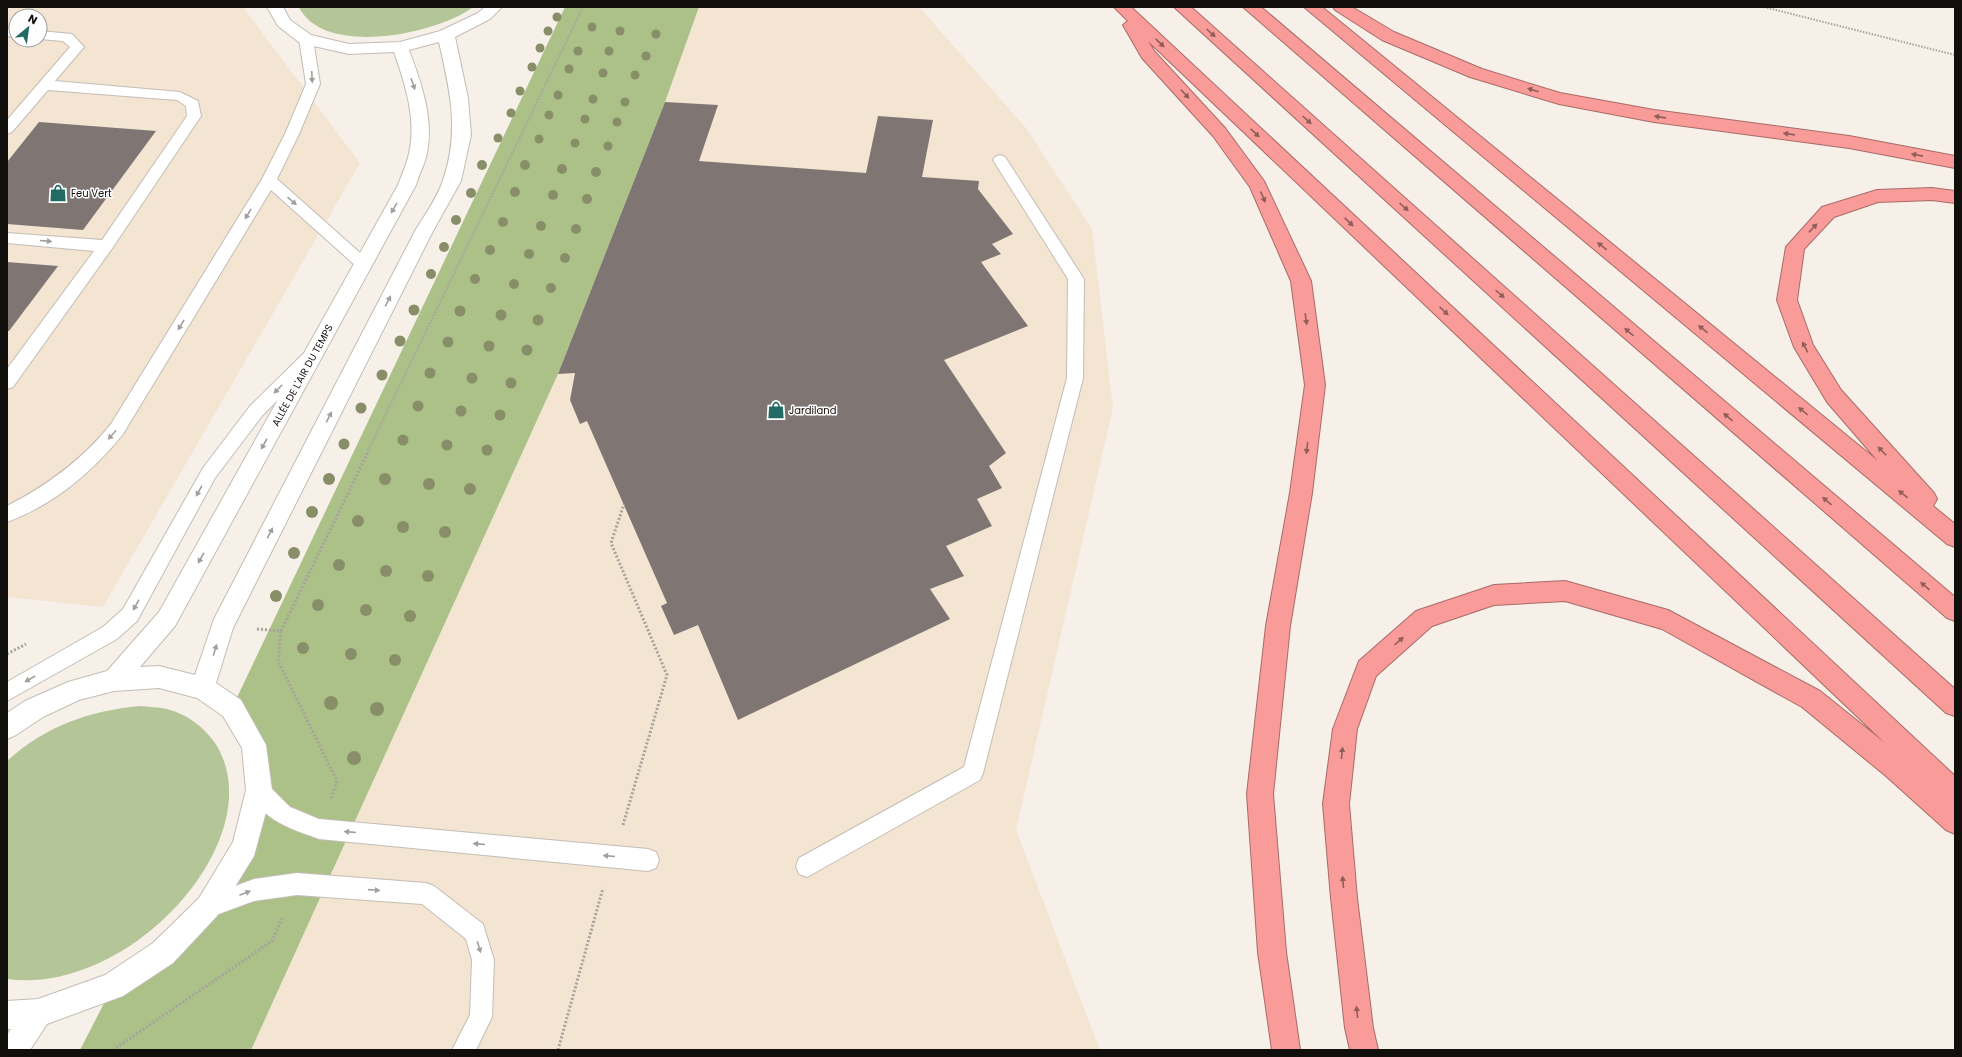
<svg xmlns="http://www.w3.org/2000/svg" width="1962" height="1057" font-family="Poppins,sans-serif">
<style>
.commercial{fill:#f3e5d2;fill-rule:evenodd}
.green{fill:#b4c698}
.forest{fill:#abc188}
.building{fill:#7f7673}
.lines{fill:none;stroke-linecap:round;stroke-linejoin:round}
.service-casing{stroke:#c3bdb5;stroke-width:2}
.tertiary-casing{stroke:#c3bdb5;stroke-width:2}
.motorway-casing{stroke:#a86b68;stroke-width:2}
.path-far1{stroke:#a7a39c;stroke-width:2;stroke-dasharray:1.5 1.5;stroke-linecap:butt}
.path{stroke:#a7a39c;stroke-width:3;stroke-dasharray:2 2;stroke-linecap:butt}
.service{fill:#fff;fill-rule:evenodd}
.tertiary{fill:#fff;fill-rule:evenodd}
.motorway{fill:#f99c99;fill-rule:evenodd}
.tree{fill:#888f68}
.oneway{fill:#915d5a}
.oneway2{fill:#a09f9e}
.labels{text-anchor:middle;stroke-width:3;stroke-linejoin:round;paint-order:stroke}
.poi-label{font-size:10px;fill:#110f0c;stroke:#fefefe;text-anchor:start}
.street-label{font-size:10px;fill:#110f0c;stroke:#fefefe}
</style>
<rect width="100%" height="100%" fill="#f6f0e8"/>
<g class="commercial">
<path d="M7,7H243L360,163L103,607L7,597ZM16,16H40V40H16Z"/>
<path d="M699,7H919L1026,128L1092,229L1113,408L1016,830L1100,1050H251L558,374L665,102Z"/>
</g>
<g class="green">
<path d="M299,7H473C438,34 323,58 299,7Z"/>
<path d="M140,706C149,707 158,707 167,709C187,714 204,727 215,743C230,766 232,793 226,819C205,906 99,992 7,979V761C46,726 88,711 140,706Z"/>
</g>
<path class="forest" d="M565,7H699L665,102L558,374L251,1050H80L113,986L208,907L259,790L232,708Z"/>
<g class="building">
<path d="M665,102L718,105L699,161L866,173L878,116L933,120L922,177L979,181L978,189L1013,234L992,244L1001,254L981,262L1028,326L944,360L1006,453L989,466L1002,488L977,499L992,526L946,546L964,576L930,589L950,619L738,720L698,625L674,635L661,606L667,603L587,421L580,424L570,400L575,373L558,374Z"/>
<path d="M39,122L156,131L83,230L7,224V162Z"/>
<path d="M7,262L58,266L9,331H7Z"/>
</g>
<g class="lines">
<g class="service-casing">
<g id="service">
<path d="M7,28L16,29V37L7,36Z"/>
<path d="M40,31L72,34L84,47L55,81L180,92L198,101L201,116L111,250L13,387L7,389V369L94,251L7,243V233L102,240L187,116L186,106L177,100L48,90L12,132L7,134V120L70,47L63,41L40,39Z"/>
<path d="M306,35L311,36L313,39L320,84L299,134L277,179L367,259L370,263L367,267L362,269L357,267L271,190L123,434C93,472 53,505 7,522V506C48,485 82,460 111,424L262,179L285,134L306,84L299,39L301,36Z"/>
<path d="M1000,155L1005,157L1084,279L1083,378L983,773L980,780L807,877L799,874L796,866L799,858L964,767L1067,378L1068,279L993,160L995,157Z"/>
<path d="M309,352L315,354L317,358L315,362L262,416L215,478L137,621L117,639L7,701V682L103,627L123,609L203,468L250,406L303,354Z"/>
<path d="M259,780L266,783L290,807L319,819L648,849L656,852L659,860L656,868L648,871L319,839C291,829 261,820 249,790L252,783Z"/>
<path d="M297,873L426,883L434,886L483,924L494,960L492,1017L476,1050H452L470,1015L472,960L466,939L422,904L297,895L254,901L208,918L200,915L197,907L200,899L254,879Z"/>
</g>
</g>
<g class="tertiary-casing">
<path id="tertiary" d="M267,7H283L290,20L311,35L349,44L400,42L440,31L478,13L485,7H502L490,19L455,37L468,98L471,135L461,181L433,231L233,628L216,683L241,700L266,745L272,790L254,856L217,916L173,963L123,996L47,1024L30,1050H7V1035L11,1029H7V1001L38,999L105,975L153,943L199,898L233,842L246,790L242,748L223,716L197,698L159,688L114,691L79,700L43,717L16,735L7,739V713L25,701L68,682L107,671L159,612L398,185C402,174 407,164 409,153C417,119 405,84 394,52L349,54L300,43L278,26ZM439,42C450,91 460,131 443,180C438,197 424,216 415,231L214,619L195,675L159,666L140,667L175,626L416,185C419,174 425,164 427,153C434,118 421,82 409,50Z"/>
</g>
<g class="motorway-casing">
<g id="motorway">
<path d="M1114,7H1131L1955,776V834L1946,830L1886,776L1802,707L1662,629L1565,601L1494,605L1432,626L1376,676L1357,729L1349,804L1357,898L1373,1028L1378,1050H1350L1345,1028L1331,898L1323,804L1333,729L1359,661L1416,611L1494,585L1565,581L1668,610L1820,691L1885,743L1148,41L1154,51L1225,128L1264,181L1311,281L1325,385L1312,493L1290,626L1273,794L1286,952L1300,1050H1272L1258,952L1247,794L1266,626L1290,493L1305,385L1291,281L1250,187L1213,136L1142,58L1123,25L1128,21Z"/>
<path d="M1174,7H1191L1955,689V716L1946,713Z"/>
<path d="M1243,7H1261L1955,597V621L1947,618Z"/>
<path d="M1304,7H1322L1878,461L1827,402L1794,347L1777,300L1786,247L1822,207L1877,190L1932,188L1955,191V203L1932,200L1878,202L1834,217L1804,249L1797,300L1813,345L1841,390L1934,493L1937,499L1933,506L1955,524V547L1947,544Z"/>
<path d="M1333,7H1352L1394,32L1482,69L1560,93L1654,110L1849,136L1955,156V168L1849,148L1654,122L1559,104L1470,77L1382,40L1335,10Z"/>
</g>
</g>
<g class="path-far1">
<path d="M1764,7L1955,55"/>
<path d="M368,451L583,7"/>
</g>
<g class="path">
<path d="M257,629L281,631L278,661L337,781L331,799"/>
<path d="M281,631L369,450"/>
<path d="M7,654L26,644"/>
<path d="M623,825L667,675L611,543L624,504"/>
<path d="M113,1050L272,941L282,918"/>
<path d="M558,1050L603,888"/>
</g>
<use href="#service" class="service"/>
<use href="#tertiary" class="tertiary"/>
<use href="#motorway" class="motorway"/>
</g>
<g class="tree">
<circle cx="557" cy="17" r="4.5"/>
<circle cx="592" cy="27" r="4.5"/>
<circle cx="548" cy="31" r="4.5"/>
<circle cx="620" cy="31" r="4.5"/>
<circle cx="656" cy="34" r="4.5"/>
<circle cx="540" cy="48" r="4.5"/>
<circle cx="578" cy="51" r="4.5"/>
<circle cx="609" cy="51" r="4.5"/>
<circle cx="646" cy="56" r="4.5"/>
<circle cx="532" cy="67" r="4.5"/>
<circle cx="569" cy="69" r="4.5"/>
<circle cx="603" cy="73" r="4.5"/>
<circle cx="635" cy="75" r="4.5"/>
<circle cx="520" cy="91" r="4.5"/>
<circle cx="558" cy="95" r="4.5"/>
<circle cx="593" cy="99" r="4.5"/>
<circle cx="625" cy="102" r="4.5"/>
<circle cx="511" cy="113" r="4.5"/>
<circle cx="549" cy="115" r="4.5"/>
<circle cx="585" cy="119" r="4.5"/>
<circle cx="617" cy="122" r="4.5"/>
<circle cx="498" cy="138" r="4.5"/>
<circle cx="539" cy="139" r="4.5"/>
<circle cx="575" cy="143" r="4.5"/>
<circle cx="608" cy="146" r="4.5"/>
<circle cx="482" cy="165" r="5"/>
<circle cx="525" cy="165" r="5"/>
<circle cx="562" cy="169" r="5"/>
<circle cx="596" cy="172" r="5"/>
<circle cx="515" cy="192" r="5"/>
<circle cx="471" cy="193" r="5"/>
<circle cx="553" cy="195" r="5"/>
<circle cx="587" cy="199" r="5"/>
<circle cx="456" cy="220" r="5"/>
<circle cx="503" cy="222" r="5"/>
<circle cx="541" cy="226" r="5"/>
<circle cx="576" cy="229" r="5"/>
<circle cx="444" cy="247" r="5"/>
<circle cx="490" cy="250" r="5"/>
<circle cx="529" cy="254" r="5"/>
<circle cx="565" cy="258" r="5"/>
<circle cx="431" cy="274" r="5"/>
<circle cx="475" cy="279" r="5"/>
<circle cx="514" cy="284" r="5"/>
<circle cx="551" cy="288" r="5"/>
<circle cx="414" cy="310" r="5.5"/>
<circle cx="460" cy="311" r="5.5"/>
<circle cx="501" cy="315" r="5.5"/>
<circle cx="538" cy="320" r="5.5"/>
<circle cx="400" cy="341" r="5.5"/>
<circle cx="448" cy="342" r="5.5"/>
<circle cx="489" cy="346" r="5.5"/>
<circle cx="527" cy="350" r="5.5"/>
<circle cx="430" cy="373" r="5.5"/>
<circle cx="382" cy="375" r="5.5"/>
<circle cx="472" cy="378" r="5.5"/>
<circle cx="511" cy="383" r="5.5"/>
<circle cx="418" cy="406" r="5.5"/>
<circle cx="361" cy="408" r="5.5"/>
<circle cx="461" cy="411" r="5.5"/>
<circle cx="500" cy="415" r="5.5"/>
<circle cx="403" cy="440" r="5.5"/>
<circle cx="344" cy="444" r="5.5"/>
<circle cx="447" cy="445" r="5.5"/>
<circle cx="487" cy="450" r="5.5"/>
<circle cx="329" cy="479" r="6"/>
<circle cx="385" cy="479" r="6"/>
<circle cx="429" cy="484" r="6"/>
<circle cx="470" cy="489" r="6"/>
<circle cx="312" cy="512" r="6"/>
<circle cx="358" cy="521" r="6"/>
<circle cx="403" cy="527" r="6"/>
<circle cx="445" cy="532" r="6"/>
<circle cx="294" cy="553" r="6"/>
<circle cx="339" cy="565" r="6"/>
<circle cx="386" cy="571" r="6"/>
<circle cx="428" cy="576" r="6"/>
<circle cx="276" cy="596" r="6"/>
<circle cx="318" cy="605" r="6"/>
<circle cx="366" cy="610" r="6"/>
<circle cx="410" cy="616" r="6"/>
<circle cx="303" cy="648" r="6"/>
<circle cx="351" cy="654" r="6"/>
<circle cx="395" cy="660" r="6"/>
<circle cx="331" cy="703" r="7"/>
<circle cx="377" cy="709" r="7"/>
<circle cx="354" cy="758" r="7"/>
</g>
<defs><path id="oneway-solid" d="M-6-.8H1V-3.2L6.5 0L1 3.2V.8H-6Z"/></defs>
<g class="oneway">
<use href="#oneway-solid" transform="translate(1211 33) rotate(42)"/>
<use href="#oneway-solid" transform="translate(1160 43) rotate(43)"/>
<use href="#oneway-solid" transform="translate(1533 90) rotate(-163)"/>
<use href="#oneway-solid" transform="translate(1185 94) rotate(47)"/>
<use href="#oneway-solid" transform="translate(1660 117) rotate(-172)"/>
<use href="#oneway-solid" transform="translate(1307 120) rotate(42)"/>
<use href="#oneway-solid" transform="translate(1255 133) rotate(43)"/>
<use href="#oneway-solid" transform="translate(1789 134) rotate(-172)"/>
<use href="#oneway-solid" transform="translate(1917 155) rotate(-169)"/>
<use href="#oneway-solid" transform="translate(1263 197) rotate(66)"/>
<use href="#oneway-solid" transform="translate(1404 207) rotate(42)"/>
<use href="#oneway-solid" transform="translate(1349 222) rotate(43)"/>
<use href="#oneway-solid" transform="translate(1813 228) rotate(-47)"/>
<use href="#oneway-solid" transform="translate(1602 246) rotate(-141)"/>
<use href="#oneway-solid" transform="translate(1500 294) rotate(42)"/>
<use href="#oneway-solid" transform="translate(1444 311) rotate(43)"/>
<use href="#oneway-solid" transform="translate(1306 319) rotate(82)"/>
<use href="#oneway-solid" transform="translate(1703 329) rotate(-141)"/>
<use href="#oneway-solid" transform="translate(1629 332) rotate(-139)"/>
<use href="#oneway-solid" transform="translate(1805 347) rotate(-116)"/>
<use href="#oneway-solid" transform="translate(1803 411) rotate(-141)"/>
<use href="#oneway-solid" transform="translate(1728 417) rotate(-139)"/>
<use href="#oneway-solid" transform="translate(1307 448) rotate(97)"/>
<use href="#oneway-solid" transform="translate(1882 451) rotate(-134)"/>
<use href="#oneway-solid" transform="translate(1903 494) rotate(-141)"/>
<use href="#oneway-solid" transform="translate(1827 501) rotate(-139)"/>
<use href="#oneway-solid" transform="translate(1925 586) rotate(-139)"/>
<use href="#oneway-solid" transform="translate(1399 641) rotate(-42)"/>
<use href="#oneway-solid" transform="translate(1342 753) rotate(-84)"/>
<use href="#oneway-solid" transform="translate(1343 882) rotate(-95)"/>
<use href="#oneway-solid" transform="translate(1357 1012) rotate(-96)"/>
</g>
<g class="oneway2">
<use href="#oneway-solid" transform="translate(312 77) rotate(87)"/>
<use href="#oneway-solid" transform="translate(413 84) rotate(71)"/>
<use href="#oneway-solid" transform="translate(292 201) rotate(41)"/>
<use href="#oneway-solid" transform="translate(394 208) rotate(120)"/>
<use href="#oneway-solid" transform="translate(248 214) rotate(121)"/>
<use href="#oneway-solid" transform="translate(46 241) rotate(5)"/>
<use href="#oneway-solid" transform="translate(388 301) rotate(-63)"/>
<use href="#oneway-solid" transform="translate(181 325) rotate(121)"/>
<use href="#oneway-solid" transform="translate(278 389) rotate(134)"/>
<use href="#oneway-solid" transform="translate(329 417) rotate(-63)"/>
<use href="#oneway-solid" transform="translate(112 435) rotate(132)"/>
<use href="#oneway-solid" transform="translate(264 444) rotate(119)"/>
<use href="#oneway-solid" transform="translate(199 491) rotate(119)"/>
<use href="#oneway-solid" transform="translate(270 533) rotate(-63)"/>
<use href="#oneway-solid" transform="translate(201 558) rotate(119)"/>
<use href="#oneway-solid" transform="translate(136 605) rotate(119)"/>
<use href="#oneway-solid" transform="translate(215 650) rotate(-73)"/>
<use href="#oneway-solid" transform="translate(30 679) rotate(150)"/>
<use href="#oneway-solid" transform="translate(350 832) rotate(-175)"/>
<use href="#oneway-solid" transform="translate(479 844) rotate(-175)"/>
<use href="#oneway-solid" transform="translate(609 856) rotate(-175)"/>
<use href="#oneway-solid" transform="translate(374 890) rotate(4)"/>
<use href="#oneway-solid" transform="translate(245 893) rotate(-21)"/>
<use href="#oneway-solid" transform="translate(479 947) rotate(73)"/>
</g>
<defs>
<g id="shop-bare" transform="scale(1.38)"><path d="M-5-2.5h2.3a2.7 3.5 0 0 1 5.4 0H5L5.5 6h-11ZM-1.5-2.5h3a1.5 2.3 0 0 0-3 0Z" fill="#226b64" stroke="#fefefe" stroke-width="2.5" paint-order="stroke"/></g>
</defs>
<g fill-rule="evenodd">
<use href="#shop-bare" x="58" y="193"/>
<use href="#shop-bare" x="776" y="410"/>
</g>
<g class="labels">
<g class="poi-label">
<text x="71" y="197">Feu Vert</text>
<text x="789" y="414">Jardiland</text>
</g>
<g class="street-label">
<text transform="translate(302 375) rotate(-61)" y="4">ALLÉE DE L'AIR DU TEMPS</text>
</g>
</g>
<rect width="1962" height="1057" fill="none" stroke="#110f0c" stroke-width="16"/>
<g transform="translate(28 28) rotate(29)"><circle r="19" fill="#fefefe" stroke="#9f9e9d"/>
<path d="M0-3L7 15L0 10L-7 15Z" fill="#226b64"/>
<text y="-6" font-size="11" font-weight="bold" text-anchor="middle" fill="#110f0c">N</text>
</g>
</svg>
